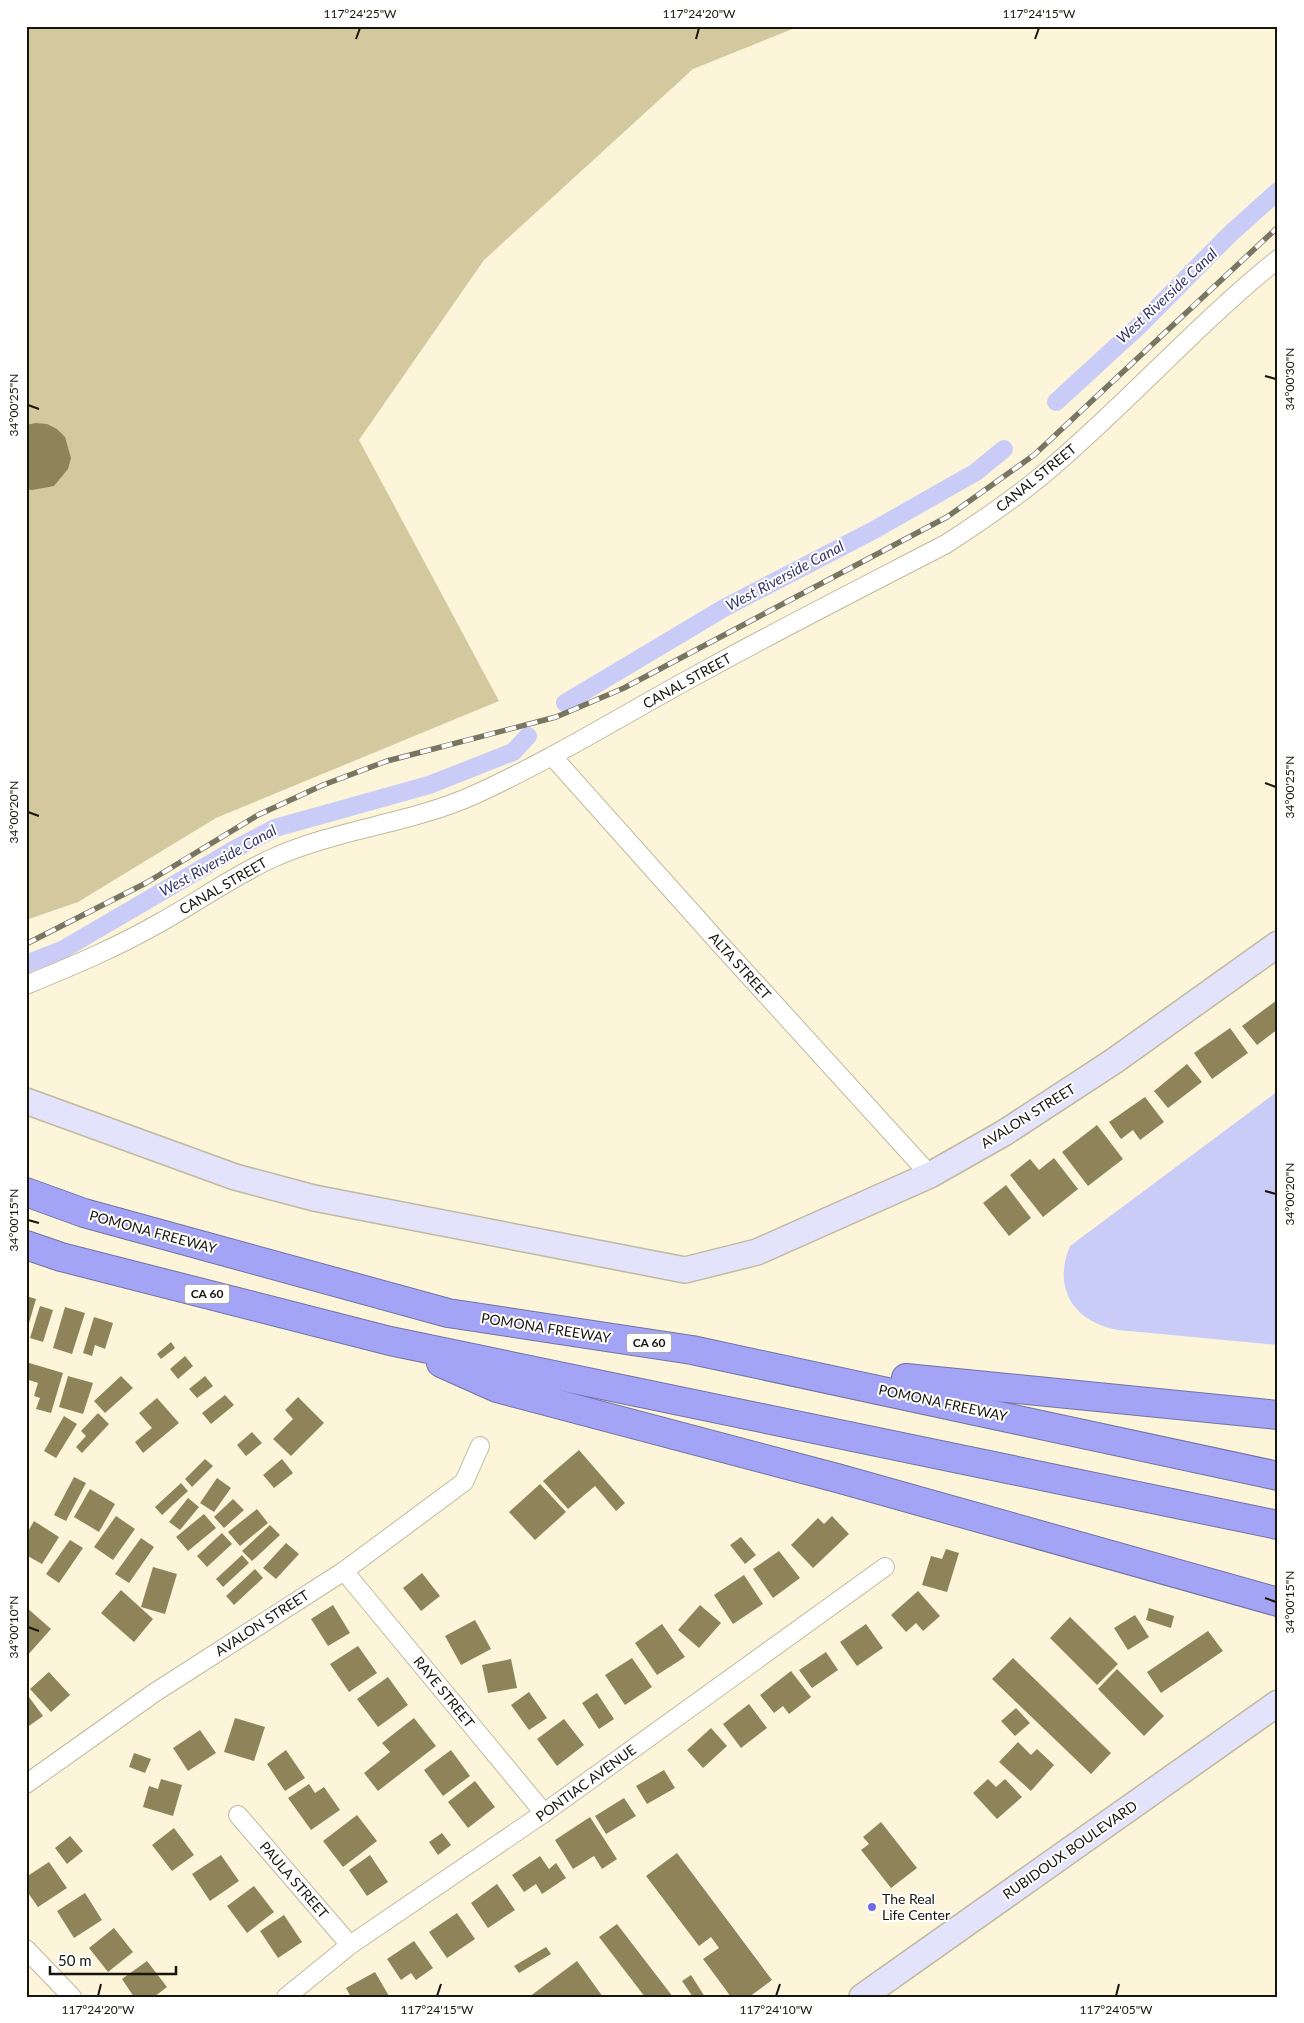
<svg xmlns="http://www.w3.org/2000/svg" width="1304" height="2023" font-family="Lato,sans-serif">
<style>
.green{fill:#d3c89e}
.water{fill:#caccf8}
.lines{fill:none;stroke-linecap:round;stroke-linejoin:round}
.canal{stroke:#caccf8;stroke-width:18}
.building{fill:#8f8359}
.street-casing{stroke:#c1b99f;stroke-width:20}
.secondary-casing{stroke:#c1b99f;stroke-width:28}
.highway-casing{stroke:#7272a4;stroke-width:30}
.street{stroke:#fff;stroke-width:18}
.secondary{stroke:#e3e4fc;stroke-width:25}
.highway{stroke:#a3a4f6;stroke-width:28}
.rail-casing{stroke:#797563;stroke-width:5.5}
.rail{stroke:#fff;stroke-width:4;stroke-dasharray:11;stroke-linecap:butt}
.ticks{fill:none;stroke:#18150c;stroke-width:2}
.poi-dot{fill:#7168e3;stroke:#fff;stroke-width:2}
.labels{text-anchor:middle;stroke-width:4;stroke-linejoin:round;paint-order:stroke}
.shield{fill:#fff;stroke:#5d5b55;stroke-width:1}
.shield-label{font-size:12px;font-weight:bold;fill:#18150c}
.street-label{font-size:14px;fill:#18150c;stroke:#fff}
.poi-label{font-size:14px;fill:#18150c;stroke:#fff;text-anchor:start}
.water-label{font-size:15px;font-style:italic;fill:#37356b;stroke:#fff}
.neatline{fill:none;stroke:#18150c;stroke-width:2}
.ticks-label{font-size:12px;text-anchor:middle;fill:#18150c}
</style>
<rect width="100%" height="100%" fill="#fcf5d9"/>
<path class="green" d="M26,26H800L693,69L484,260L359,440L499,701L216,818L78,902L26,920Z"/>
<path class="water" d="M1278,1091V1345L1118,1330C1074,1322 1052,1289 1070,1246Z"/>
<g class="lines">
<g class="canal">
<path d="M1056,402L1142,323L1229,235L1278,191"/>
<path d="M565,703L724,608L874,530L976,472L1004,449"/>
<path d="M26,964L62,950L235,849L275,828L429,785L513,752L528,736"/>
</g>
</g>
<g class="building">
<path d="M36,423L47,424L57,429L65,437L71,458L68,469L54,486L32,490L26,489V425Z"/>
<path d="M1277,1000L1278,1029L1257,1045L1242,1026Z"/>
<path d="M1230,1028L1248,1053L1212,1079L1194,1053Z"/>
<path d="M1187,1064L1202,1082L1168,1108L1154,1091Z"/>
<path d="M1145,1097L1164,1122L1140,1140L1133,1130L1121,1139L1109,1122Z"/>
<path d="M1097,1125L1123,1159L1088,1186L1062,1152Z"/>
<path d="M1054,1158L1078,1189L1043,1217L1010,1175L1030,1159L1039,1170Z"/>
<path d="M1006,1185L1031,1218L1009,1236L983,1203Z"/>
<path d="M26,1296L36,1299L27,1330H26Z"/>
<path d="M40,1306L53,1310L43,1342L30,1338Z"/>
<path d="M65,1307L85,1313L72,1354L53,1348Z"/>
<path d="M94,1317L113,1323L105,1349L95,1345L92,1356L83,1353Z"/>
<path d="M171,1342L175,1348L161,1359L157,1354Z"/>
<path d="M185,1356L193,1366L178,1379L170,1369Z"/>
<path d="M26,1362L63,1373L51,1413L36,1409L40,1398L34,1396L38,1383L26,1379Z"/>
<path d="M68,1376L93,1383L83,1414L59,1407Z"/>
<path d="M121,1376L133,1388L105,1413L94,1401Z"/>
<path d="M205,1376L213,1386L197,1398L189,1389Z"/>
<path d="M225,1395L234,1405L211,1424L202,1413Z"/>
<path d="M298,1397L324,1423L291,1456L273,1439L293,1419L285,1410Z"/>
<path d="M157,1398L179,1423L143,1453L135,1442L152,1428L139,1413Z"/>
<path d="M98,1413L109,1424L82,1453L76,1447L86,1436L81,1431Z"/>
<path d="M64,1416L77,1424L56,1458L44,1451Z"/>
<path d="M252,1432L262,1443L246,1456L237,1445Z"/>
<path d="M579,1450L625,1503L616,1511L595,1486L568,1509L543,1481Z"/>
<path d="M205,1459L213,1466L192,1487L185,1479Z"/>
<path d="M282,1459L293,1473L274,1488L263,1475Z"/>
<path d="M74,1477L86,1483L66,1521L54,1515Z"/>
<path d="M217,1478L231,1488L214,1512L200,1503Z"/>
<path d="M181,1483L188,1491L162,1515L155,1507Z"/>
<path d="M540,1484L566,1512L535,1540L509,1512Z"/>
<path d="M90,1489L115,1504L99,1532L74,1517Z"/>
<path d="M188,1498L199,1507L180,1530L169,1522Z"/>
<path d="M233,1499L244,1510L224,1528L214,1517Z"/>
<path d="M257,1509L268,1523L240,1546L228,1532Z"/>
<path d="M204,1514L216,1528L188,1551L176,1537Z"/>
<path d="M116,1516L135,1529L113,1560L94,1547Z"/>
<path d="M832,1516L849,1534L813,1568L791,1545L818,1518L824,1524Z"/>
<path d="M34,1521L59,1537L42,1564L26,1555V1535Z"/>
<path d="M270,1525L280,1535L252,1561L242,1551Z"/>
<path d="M222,1533L232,1544L207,1567L197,1556Z"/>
<path d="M741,1537L756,1555L745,1564L730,1545Z"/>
<path d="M141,1538L154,1547L129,1583L115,1574Z"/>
<path d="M70,1540L83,1548L59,1583L46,1574Z"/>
<path d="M286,1543L299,1554L276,1579L263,1568Z"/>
<path d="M946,1549L959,1553L947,1592L922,1585L931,1556L942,1559Z"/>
<path d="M779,1551L800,1578L773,1598L753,1569Z"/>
<path d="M242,1555L249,1563L223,1587L216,1579Z"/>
<path d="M153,1567L177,1574L165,1614L141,1607Z"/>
<path d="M255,1569L263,1578L234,1605L226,1596Z"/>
<path d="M422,1573L440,1596L421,1611L403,1588Z"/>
<path d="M744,1575L763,1604L733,1624L714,1595Z"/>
<path d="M121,1590L153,1619L134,1642L101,1613Z"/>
<path d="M918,1591L940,1616L923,1631L916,1623L906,1632L891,1615Z"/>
<path d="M333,1605L350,1633L328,1646L311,1619Z"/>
<path d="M700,1605L721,1623L699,1648L678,1630Z"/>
<path d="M26,1607L51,1629L26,1657Z"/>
<path d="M1149,1608L1174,1616L1171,1628L1146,1620Z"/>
<path d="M1135,1615L1149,1637L1128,1650L1114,1628Z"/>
<path d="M1070,1617L1118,1664L1097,1685L1050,1638Z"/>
<path d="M475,1620L491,1649L461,1665L445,1636Z"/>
<path d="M662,1624L685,1657L657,1675L635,1643Z"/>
<path d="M866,1624L883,1648L857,1666L840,1642Z"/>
<path d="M1208,1631L1223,1651L1161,1693L1147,1672Z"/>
<path d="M358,1646L377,1673L349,1692L330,1664Z"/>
<path d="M826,1652L838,1670L812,1688L799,1670Z"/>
<path d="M632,1658L652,1687L625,1705L605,1675Z"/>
<path d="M1013,1658L1111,1753L1091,1774L992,1679Z"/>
<path d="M511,1659L517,1688L488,1693L482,1665Z"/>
<path d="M1117,1669L1164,1716L1144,1736L1098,1689Z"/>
<path d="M791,1671L811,1697L789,1714L783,1706L774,1713L760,1695Z"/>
<path d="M49,1672L70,1695L51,1712L30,1689Z"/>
<path d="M388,1677L408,1705L378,1727L357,1699Z"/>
<path d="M529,1692L547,1718L529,1730L511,1705Z"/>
<path d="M26,1693L43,1716L26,1728Z"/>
<path d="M597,1693L614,1719L599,1729L582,1703Z"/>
<path d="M749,1704L767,1728L741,1748L723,1724Z"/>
<path d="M1016,1708L1030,1723L1015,1736L1001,1721Z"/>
<path d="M235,1718L265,1727L254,1761L224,1752Z"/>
<path d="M414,1718L436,1746L378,1791L364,1773L390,1752L382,1743Z"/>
<path d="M564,1719L584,1745L557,1766L537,1739Z"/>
<path d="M711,1728L727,1746L703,1768L687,1750Z"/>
<path d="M200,1730L216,1753L188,1771L173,1748Z"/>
<path d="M1018,1742L1031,1755L1037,1749L1054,1765L1031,1791L999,1762Z"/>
<path d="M286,1750L305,1778L285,1791L267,1764Z"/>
<path d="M451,1750L470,1776L443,1796L424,1770Z"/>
<path d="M134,1753L151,1759L145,1773L129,1767Z"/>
<path d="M664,1770L675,1788L647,1804L636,1786Z"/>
<path d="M161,1779L182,1785L173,1816L143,1807L149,1786L158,1789Z"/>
<path d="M988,1779L996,1787L1005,1779L1022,1797L997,1819L973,1793Z"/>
<path d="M475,1781L495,1807L468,1828L448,1802Z"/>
<path d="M309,1784L315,1793L324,1787L340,1810L311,1830L288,1798Z"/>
<path d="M624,1798L636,1816L606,1834L595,1816Z"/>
<path d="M357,1815L377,1841L343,1867L323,1841Z"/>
<path d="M590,1817L617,1859L602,1869L594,1856L573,1869L555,1840Z"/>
<path d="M881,1822L917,1868L891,1888L861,1850L869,1844L863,1837Z"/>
<path d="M174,1828L194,1855L172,1871L152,1845Z"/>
<path d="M442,1833L451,1845L438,1855L429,1842Z"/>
<path d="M70,1836L83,1851L67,1864L55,1848Z"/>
<path d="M677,1853L772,1980L749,1997H731L703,1959L719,1948L711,1937L699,1946L646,1876Z"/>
<path d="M221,1855L239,1881L210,1901L192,1874Z"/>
<path d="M370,1855L388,1882L367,1896L349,1870Z"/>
<path d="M540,1856L549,1869L556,1863L566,1878L542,1894L536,1884L524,1892L512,1875Z"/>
<path d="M49,1862L67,1888L38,1907L26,1890V1877Z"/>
<path d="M497,1884L515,1910L488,1928L471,1903Z"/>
<path d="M254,1886L274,1912L247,1933L227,1906Z"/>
<path d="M85,1893L102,1920L74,1938L57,1911Z"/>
<path d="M457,1913L475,1939L447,1958L429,1932Z"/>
<path d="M284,1915L302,1942L278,1958L260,1931Z"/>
<path d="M617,1924L673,1997H645L599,1937Z"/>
<path d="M114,1928L133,1952L108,1972L89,1948Z"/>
<path d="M414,1941L433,1968L416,1980L411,1973L401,1980L387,1959Z"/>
<path d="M546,1947L551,1954L519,1973L514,1966Z"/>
<path d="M147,1961L167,1987L154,1997H134L122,1979Z"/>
<path d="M577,1961L603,1997H529Z"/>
<path d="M375,1972L389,1996L351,1997L346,1988Z"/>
<path d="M691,1975L705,1997H693L682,1981Z"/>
</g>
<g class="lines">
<g class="street-casing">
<g id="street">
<path d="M552,756L720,944L930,1175"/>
<path d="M26,985C72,966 118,947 161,922C199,901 233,876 273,858C337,829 409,824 474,795C553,759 628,712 704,671C784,627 865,586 946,544C980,522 1014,499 1045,473C1126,405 1196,325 1278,259"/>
<path d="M344,1571L544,1813"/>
<path d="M26,1784L154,1693L344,1571L464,1482L480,1446"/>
<path d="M238,1815L350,1945"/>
<path d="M26,1949L72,1997"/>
<path d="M286,1997L350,1945L544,1813L885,1567"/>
</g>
</g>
<g class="secondary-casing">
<g id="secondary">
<path d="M26,1101L235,1177L314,1198L685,1270L757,1252L930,1175L1004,1133L1114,1061L1278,944"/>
<path d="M862,1997L1278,1703"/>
</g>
</g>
<g class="highway-casing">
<g id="highway">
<path d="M26,1192L84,1213L448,1313L692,1350L1278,1476"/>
<path d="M26,1245L61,1257L390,1341L1278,1525"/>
<path d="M441,1363L497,1388L837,1478L1278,1602"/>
<path d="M906,1378L1278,1415"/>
</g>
</g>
<use href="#street" class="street"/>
<use href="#secondary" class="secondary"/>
<use href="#highway" class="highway"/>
<g class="rail-casing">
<path id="rail" d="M26,944L146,883L258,815L323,785L387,761L556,717L624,688L947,517L1034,455L1278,227"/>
</g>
<use href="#rail" class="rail"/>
</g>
<path class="ticks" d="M356,39L360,28M696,39L699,28M1035,39L1039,28M1265,376L1276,379M28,405L39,409M1265,783L1276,787M28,812L39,816M1265,1191L1276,1194M28,1220L39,1223M1265,1598L1276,1602M28,1627L39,1631M98,1996L101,1984M437,1996L441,1984M776,1996L780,1984M1116,1996L1119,1984"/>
<circle class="poi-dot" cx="872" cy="1907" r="5"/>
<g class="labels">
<g class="shield">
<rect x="184.5" y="1284.5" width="45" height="19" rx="4"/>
<rect x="626.5" y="1333.5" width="45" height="19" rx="4"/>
</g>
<g class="shield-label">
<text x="207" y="1298">CA 60</text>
<text x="649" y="1347">CA 60</text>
</g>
<g class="street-label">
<text transform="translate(1036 478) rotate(-39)" y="5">CANAL STREET</text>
<text transform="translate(687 681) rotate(-29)" y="5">CANAL STREET</text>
<text transform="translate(223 886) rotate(-30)" y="5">CANAL STREET</text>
<text transform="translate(740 966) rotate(48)" y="5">ALTA STREET</text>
<text transform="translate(1028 1116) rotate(-32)" y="5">AVALON STREET</text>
<text transform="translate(153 1232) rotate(15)" y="5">POMONA FREEWAY</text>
<text transform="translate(546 1328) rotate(9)" y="5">POMONA FREEWAY</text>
<text transform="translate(943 1403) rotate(12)" y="5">POMONA FREEWAY</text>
<text transform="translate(262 1623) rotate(-33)" y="5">AVALON STREET</text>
<text transform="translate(444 1692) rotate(51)" y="5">RAYE STREET</text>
<text transform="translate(586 1783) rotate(-36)" y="5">PONTIAC AVENUE</text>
<text transform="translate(1070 1850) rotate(-35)" y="5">RUBIDOUX BOULEVARD</text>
<text transform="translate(294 1880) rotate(49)" y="5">PAULA STREET</text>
</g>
<g class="poi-label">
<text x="882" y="1904">The Real<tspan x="882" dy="16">Life Center</tspan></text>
</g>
<g class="water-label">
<text transform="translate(1167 296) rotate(-43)" y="5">West Riverside Canal</text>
<text transform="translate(785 576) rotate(-28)" y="5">West Riverside Canal</text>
<text transform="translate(218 861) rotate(-29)" y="5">West Riverside Canal</text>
</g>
</g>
<rect width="1304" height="2023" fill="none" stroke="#ffffff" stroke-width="55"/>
<path d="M50 1966v8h126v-8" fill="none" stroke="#18150c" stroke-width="2.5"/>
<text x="58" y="1966" font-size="15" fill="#18150c" stroke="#ffffff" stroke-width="4" paint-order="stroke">50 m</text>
<rect x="28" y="28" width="1248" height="1968" class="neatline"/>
<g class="ticks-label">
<text x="360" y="18">117°24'25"W</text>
<text x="699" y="18">117°24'20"W</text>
<text x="1039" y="18">117°24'15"W</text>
<text transform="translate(1290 379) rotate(-90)" y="4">34°00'30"N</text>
<text transform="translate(14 405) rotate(-90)" y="4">34°00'25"N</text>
<text transform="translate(1290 787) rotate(-90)" y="4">34°00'25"N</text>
<text transform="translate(14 812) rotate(-90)" y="4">34°00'20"N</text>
<text transform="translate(1290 1194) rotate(-90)" y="4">34°00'20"N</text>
<text transform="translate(14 1220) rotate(-90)" y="4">34°00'15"N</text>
<text transform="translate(1290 1602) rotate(-90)" y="4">34°00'15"N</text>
<text transform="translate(14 1627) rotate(-90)" y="4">34°00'10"N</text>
<text x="98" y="2014">117°24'20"W</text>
<text x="437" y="2014">117°24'15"W</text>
<text x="776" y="2014">117°24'10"W</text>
<text x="1116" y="2014">117°24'05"W</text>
</g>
</svg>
